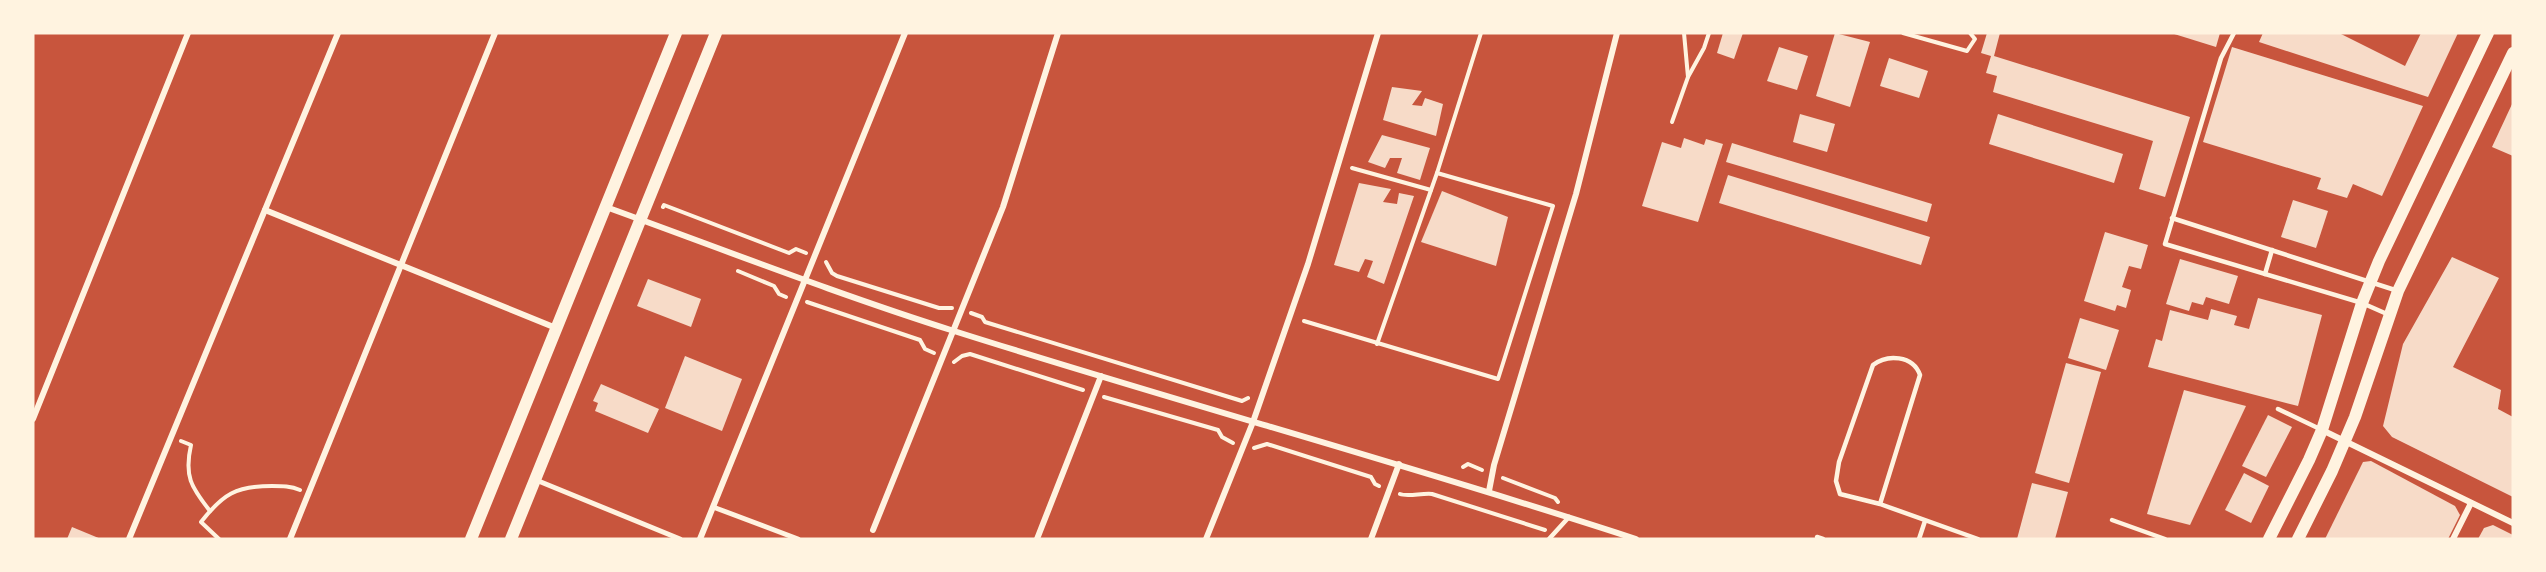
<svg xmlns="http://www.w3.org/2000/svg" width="2546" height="572" font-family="Arial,sans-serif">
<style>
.building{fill:#f7dbc8}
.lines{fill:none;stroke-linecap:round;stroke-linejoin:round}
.path{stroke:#fff3e0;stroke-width:4}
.service{stroke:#fff3e0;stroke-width:4.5}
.pedestrian{stroke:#fff3e0;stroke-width:5}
.minor{stroke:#fff3e0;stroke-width:6}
.secondary{stroke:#fff3e0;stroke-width:12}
</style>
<rect width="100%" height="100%" fill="#c8553d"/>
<g class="building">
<path d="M1723,33H1743L1734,59L1717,53Z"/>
<path d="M1835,33L1870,42L1850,107L1816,96Z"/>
<path d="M1987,33H2000L1994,56L2190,117L2165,197L2139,189L2153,141L1993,92L1997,76L1986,73L1991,56L1981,53Z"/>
<path d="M2171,33H2220L2216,47Z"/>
<path d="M2263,33H2339L2405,66L2421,33H2458L2428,97L2259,42Z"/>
<path d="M1779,47L1808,56L1797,90L1767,81Z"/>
<path d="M2232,47L2423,106L2382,196L2353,184L2347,198L2317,189L2321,178L2203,142Z"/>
<path d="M1889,58L1928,71L1919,98L1880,86Z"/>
<path d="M1392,87L1422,91L1412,105L1422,106L1425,98L1443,104L1436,136L1383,120Z"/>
<path d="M2513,102V156L2492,147Z"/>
<path d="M1800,114L1835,124L1827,152L1793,142Z"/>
<path d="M1998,114L2123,154L2114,183L1989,144Z"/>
<path d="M1382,135L1430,148L1420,180L1397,173L1402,158H1390L1385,168L1368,162Z"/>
<path d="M1684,138L1704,145L1706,139L1723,144L1698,222L1642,206L1662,142L1681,148Z"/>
<path d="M1732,143L1932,204L1927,222L1726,162Z"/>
<path d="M1728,175L1930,237L1921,265L1719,203Z"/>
<path d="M1359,183L1391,189L1383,202L1397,204L1399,193L1414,196L1384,284L1367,277L1373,261L1365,259L1359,272L1334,265Z"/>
<path d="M1442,191L1508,217L1496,266L1421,242Z"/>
<path d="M2293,200L2328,211L2316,248L2281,237Z"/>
<path d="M2105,232L2148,245L2141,269L2129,266L2122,287L2131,290L2126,308L2117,305L2115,311L2084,301Z"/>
<path d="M2452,257L2499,278L2453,367L2501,390L2498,409L2513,417V497L2392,437L2383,426L2403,344Z"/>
<path d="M2180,259L2238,276L2229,304L2206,297L2203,305L2192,302L2189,311L2166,304Z"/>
<path d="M648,279L701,299L691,327L637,306Z"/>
<path d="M2258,298L2322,315L2298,406L2148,367L2156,339L2162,341L2170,310L2208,320L2211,309L2237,316L2234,325L2249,329Z"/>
<path d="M2080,318L2119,330L2106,370L2068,358Z"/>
<path d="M685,356L742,379L722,431L665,408Z"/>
<path d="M2066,363L2101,372L2069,483L2035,473Z"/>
<path d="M601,384L659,409L648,433L595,411L598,403L593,401Z"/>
<path d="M2184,390L2246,406L2190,525L2147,514Z"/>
<path d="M2268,415L2292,427L2266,477L2242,466Z"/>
<path d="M2371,461L2455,506L2460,515L2448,539H2325L2363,462Z"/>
<path d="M2244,473L2269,486L2251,523L2225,510Z"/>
<path d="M2032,483L2068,492L2055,539H2017Z"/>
<path d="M2493,525L2513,535V539H2478L2484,528Z"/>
<path d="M72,527L101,539H67Z"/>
</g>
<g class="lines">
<g class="path">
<path d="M1684,33L1688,77"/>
<path d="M1903,33L1967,51L1975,39L1970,33"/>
<path d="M1672,122L1688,77L1704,48L1709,33"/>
<path d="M1352,168L1431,190"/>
<path d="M663,207L664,205L789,253L796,249L806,253"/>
<path d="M826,262L832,273L837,276L939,308H952"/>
<path d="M738,271L774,286L779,294L786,297"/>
<path d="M807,302L920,340L925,349L934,353"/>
<path d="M971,313L982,317L985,322L1242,401L1248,398"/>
<path d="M1304,321L1498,379L1553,206L1437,173"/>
<path d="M1377,344L1437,173L1481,33"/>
<path d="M954,362L962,356L970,354L1083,390"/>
<path d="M1104,397L1218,430L1222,437L1233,443"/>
<path d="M181,441L191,445C184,476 191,487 210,511"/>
<path d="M1254,448L1267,444L1371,477L1375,484L1379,486"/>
<path d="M1463,467L1468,464L1482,470"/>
<path d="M1503,478L1555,498L1558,502"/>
<path d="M1400,494C1407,497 1422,493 1432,494L1545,530"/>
<path d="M219,539L201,522C223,494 236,486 272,486C282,486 291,486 300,490"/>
</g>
<g class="service">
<path d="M2234,33L2221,58L2165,244L2362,303L2387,314"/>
<path d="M2172,218L2398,291"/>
<path d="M2265,274L2272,250"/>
<path d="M2278,409L2322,430"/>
<path d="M1880,504L1920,375C1913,355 1887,354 1873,365L1839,462L1836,481L1840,494L1880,504L1978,539"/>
<path d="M2112,520L2165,539"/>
<path d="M1817,537L1823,539"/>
<path d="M1549,539L1569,517"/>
<path d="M1919,539L1925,521"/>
</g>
<g class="pedestrian">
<path d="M536,480L680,539"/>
<path d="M713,507L798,539"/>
</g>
<g class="minor">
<path d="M606,207C722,249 837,294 954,331C1181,403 1410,465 1636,539"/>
<path d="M265,210L556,328"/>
<path d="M33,419L188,33"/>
<path d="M2322,430L2513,523"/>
<path d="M1489,491L1494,465L1576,194L1617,33"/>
<path d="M873,530L1003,207L1058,33"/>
<path d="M129,539L338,33"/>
<path d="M290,539L495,33"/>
<path d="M700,539L905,33"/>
<path d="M1037,539L1101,376"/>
<path d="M1206,539L1253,422L1308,264L1378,33"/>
<path d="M1371,539L1399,464"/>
<path d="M2453,539L2471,503"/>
</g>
<g class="secondary">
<path d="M471,539L676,33"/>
<path d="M511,539L716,33"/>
<path d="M2269,539L2309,460L2322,430L2362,303L2379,261L2488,33"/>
<path d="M2298,539L2332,471L2355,417L2398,291L2513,53"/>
</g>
</g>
<rect width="2546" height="572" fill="none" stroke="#fff3e0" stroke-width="69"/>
</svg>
